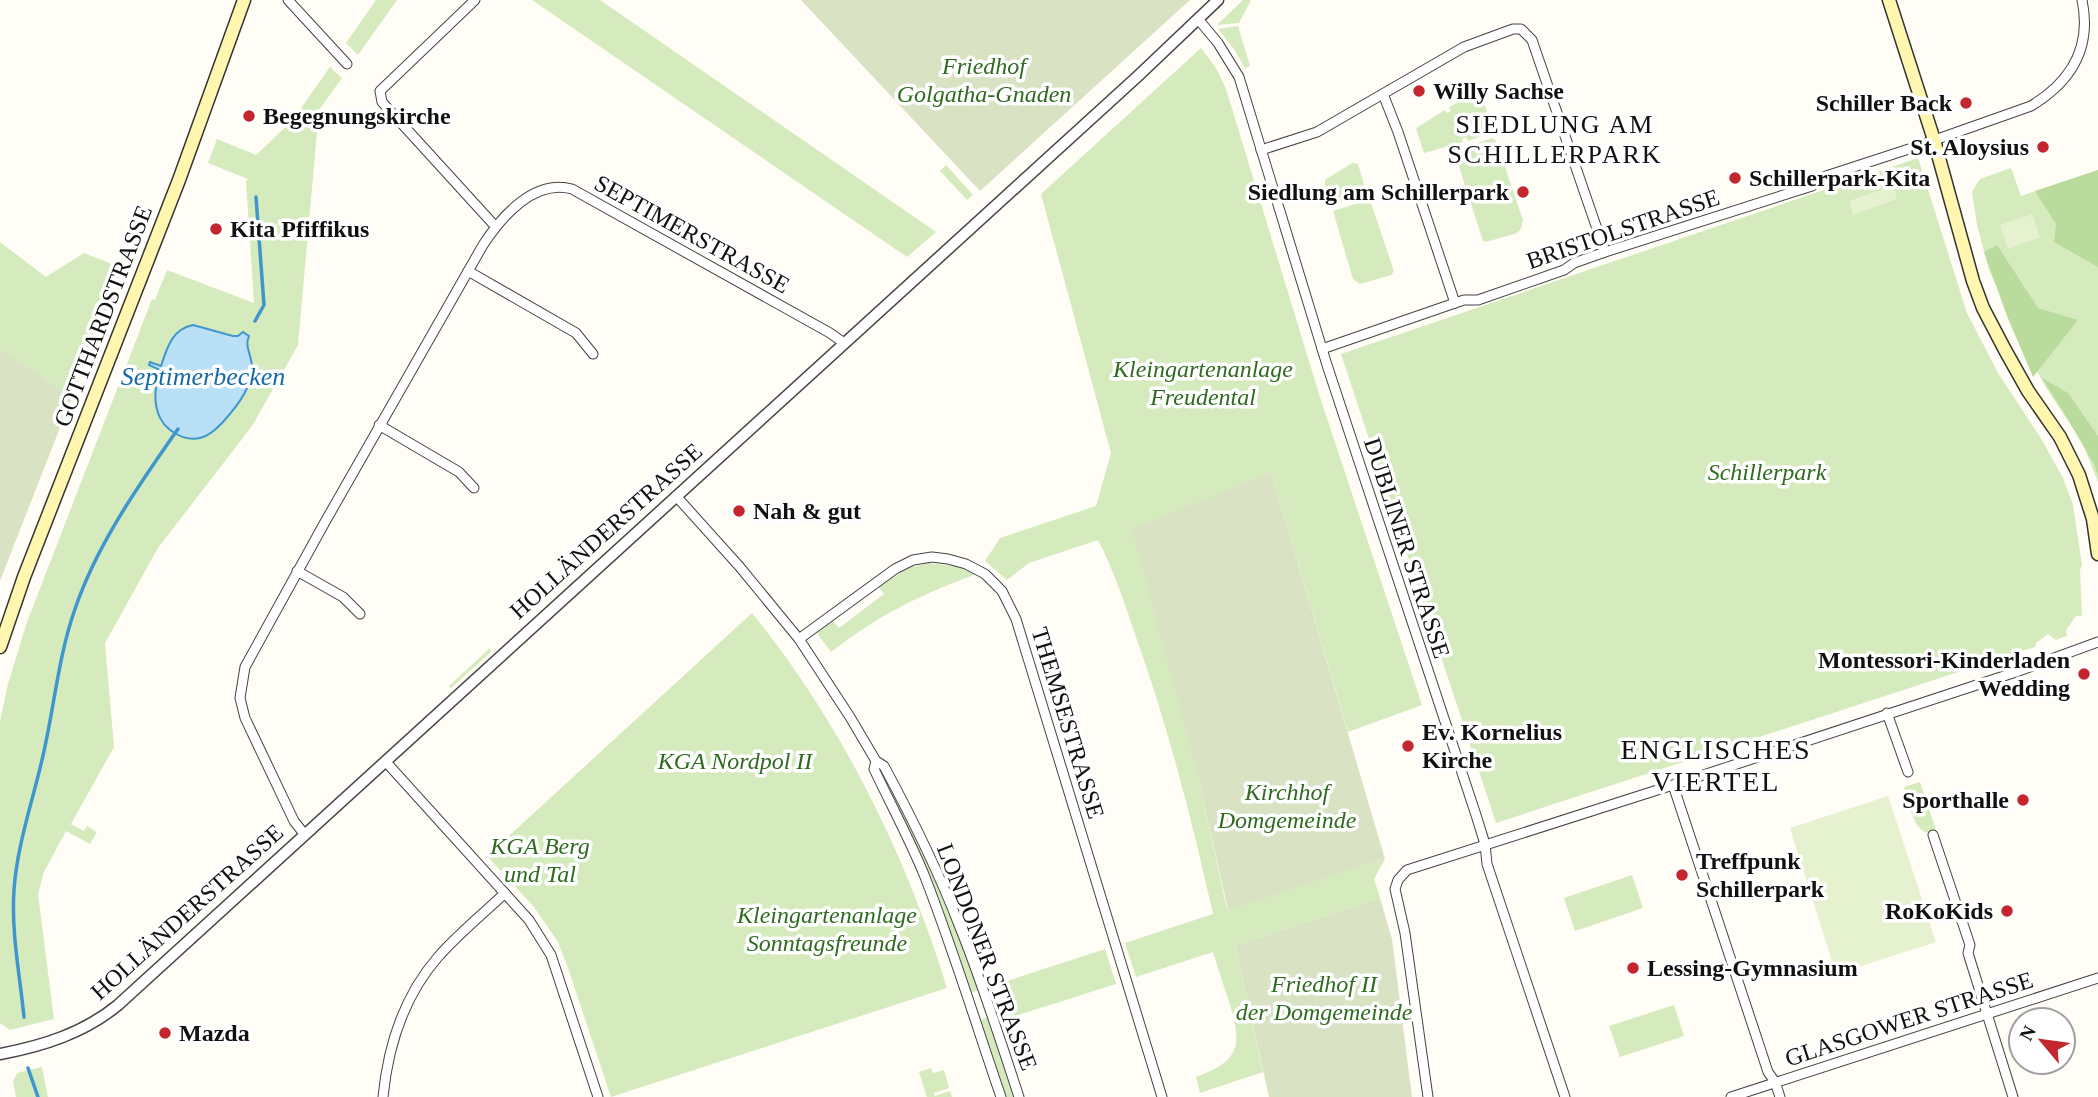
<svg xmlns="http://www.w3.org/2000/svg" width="2098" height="1097" font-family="Georgia,serif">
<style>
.green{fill:#d5ebbd;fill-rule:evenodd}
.forest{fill:#b9dc9c}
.cemetery{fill:#d9e3c4}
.pitch{fill:#e6f2cf}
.water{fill:#b9e0f7;stroke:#3f96cf;stroke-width:2}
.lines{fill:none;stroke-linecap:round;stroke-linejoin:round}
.stream{stroke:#3f96cf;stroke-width:3.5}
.minor-casing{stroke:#444;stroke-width:11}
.tertiary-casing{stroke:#444;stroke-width:13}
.secondary-casing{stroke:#333;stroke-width:15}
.minor{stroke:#fff;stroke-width:9}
.tertiary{stroke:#fff;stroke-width:10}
.secondary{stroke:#fff6b0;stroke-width:12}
.poi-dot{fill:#c4262e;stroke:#fff;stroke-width:2.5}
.labels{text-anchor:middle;stroke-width:7;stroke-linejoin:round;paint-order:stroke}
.park-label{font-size:24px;font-style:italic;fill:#2f6b1f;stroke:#fff}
.poi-label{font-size:24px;font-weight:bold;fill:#111;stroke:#fff;text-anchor:start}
.street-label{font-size:24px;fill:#111;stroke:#fff}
.neighbourhood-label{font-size:26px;letter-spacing:2px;fill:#111;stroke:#fff}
.water-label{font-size:26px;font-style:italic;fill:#1768a6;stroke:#fff}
.quarter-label{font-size:28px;letter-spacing:2px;fill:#111;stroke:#fff}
</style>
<rect width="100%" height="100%" fill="#fffdf5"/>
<g class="green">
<path d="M376,0H397L358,55L346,43Z"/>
<path d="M532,0H600L936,232L907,257Z"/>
<path d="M1243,0H1251L1239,23L1217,25Z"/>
<path d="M1238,26L1250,66L1245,68L1234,49L1218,29Z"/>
<path d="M1201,48L1216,68L1226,89L1319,394L1422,705L1348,732L1271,472L1197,772L1227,909L1385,859L1374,879L1380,898L1235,945L1263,1072L1200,1093L1196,1077C1238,1062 1243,1047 1230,1005C1224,988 1219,970 1213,952L1136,977L1125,943L1213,914C1192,821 1169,730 1137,640C1126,607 1114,571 1098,540L1029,563L1007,580L985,561L1000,538L1096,506L1111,453L1041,194Z"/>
<path d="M330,67L342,78L319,110L298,345L252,426L158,548L105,643L114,747L71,824L84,831L87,826L97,832L90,844L66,831L44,872L38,894L54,1019L10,1030L0,1023V721L8,684L27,622L152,299L155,300L167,270L254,303L246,182L248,179L208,163L217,139L256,155L292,121ZM187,326H199L236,336L244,332L249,336C244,346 253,356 252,368C249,393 223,433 197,439C188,436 177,434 169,429C150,419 155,387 160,370L150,362L161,366C167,350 170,334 187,326Z"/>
<path d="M1472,95C1486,98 1488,116 1492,129L1490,133L1468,141L1466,137L1462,139L1463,142L1424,153L1416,128L1445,110L1447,113L1451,111L1449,107Z"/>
<path d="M1492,138L1496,141L1523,220L1521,229L1517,233L1486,242L1483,241L1454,151Z"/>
<path d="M1918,158L1967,313L1998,373L2042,440L2063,478L2073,505L2082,565L2080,570L2082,616H2076L2066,630L2067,636L2056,640L2048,634L2036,643L2035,647L1496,823L1341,354Z"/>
<path d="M1352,163L1358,164L1367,194L1331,204L1325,185V180Z"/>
<path d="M946,165L973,195L967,200L940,171Z"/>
<path d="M2011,168L2021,196L2098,170V482L2082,442L2045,386L2023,345L1989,270L1977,225L1972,192L1980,179Z"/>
<path d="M1368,200H1370L1394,271L1391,275L1360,284L1353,279L1333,211Z"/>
<path d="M0,242L46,277L84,253L122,268L72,397L0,348Z"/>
<path d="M928,563L957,566L977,574C921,594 879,615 831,652L817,633L833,621L839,628L884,594L879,587L908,568Z"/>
<path d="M752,613C841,723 906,854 947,988L611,1097L568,968L558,942L534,907L487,856Z"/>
<path d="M490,648L491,652L451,688L449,686Z"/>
<path d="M880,766C919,839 951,912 979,990L970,993C945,915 915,840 877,767Z"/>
<path d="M1920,782L1936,830L1926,833C1911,825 1909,801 1904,787Z"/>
<path d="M1632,875L1643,908L1575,931L1564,898Z"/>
<path d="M1105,949L1116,984L1009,1018L998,984Z"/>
<path d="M1674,1005L1684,1036L1620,1057L1609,1026Z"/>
<path d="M988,1017L1015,1097H1005L980,1020Z"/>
<path d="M42,1067L48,1097H16L13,1082L17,1073Z"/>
<path d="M931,1068L933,1073L944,1070L949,1088L934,1093V1096L950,1091L952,1097H927L919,1072Z"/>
</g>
<g class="forest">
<path d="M2098,170V267L2054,242L2056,224L2035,191Z"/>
<path d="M1997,245L2038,308L2078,320L2033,377L2007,316L1984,252Z"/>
<path d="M2042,378L2068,393L2098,436V476L2095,466L2066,416Z"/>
</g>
<g class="cemetery">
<path d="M801,0H1190L980,191Z"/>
<path d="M0,348L72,397L0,581Z"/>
<path d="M1271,472L1385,859L1228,910L1197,772L1132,529Z"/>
<path d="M1380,898L1392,939L1412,1097H1269L1235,945Z"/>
</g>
<g class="pitch">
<path d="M1893,186L1897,199L1853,215L1849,201Z"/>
<path d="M2032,214L2040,237L2008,249L2000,225Z"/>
<path d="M1888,796L1936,942L1836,974L1790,828Z"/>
</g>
<path class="water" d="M193,325L233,336H238L243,332L249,336C244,346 252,356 252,367C253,387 235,409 222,423C216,429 209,436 200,438C183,442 163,429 158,413C153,398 156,384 160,370L149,365L150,362L161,366C167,348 172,329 193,325Z"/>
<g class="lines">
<g class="stream">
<path d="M255,321L264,305L256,197"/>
<path d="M24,1017C20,976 11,932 14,890C17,846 32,803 42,760C54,710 58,657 75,609C97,544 139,485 178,429"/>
<path d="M28,1068L38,1097"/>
</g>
<g class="minor-casing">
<g id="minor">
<path d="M288,0L347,64"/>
<path d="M475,0L380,91L382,102L495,226"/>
<path d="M1198,19L1218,43L1239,77L1327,365L1476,815L1485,844L1487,864L1565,1097"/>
<path d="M1383,94L1398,132L1455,303"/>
<path d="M1261,150L1317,132L1464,47L1513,29H1521L1532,40L1605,252"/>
<path d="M468,271L576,333L593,354"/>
<path d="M1322,349L1455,303L1464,300H1478L1564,270L1574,263L1605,252L1812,186L1823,177L1915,147L2031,106C2071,82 2092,48 2082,0"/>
<path d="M379,425L459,472L474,488"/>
<path d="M676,496L739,566L799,639L850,717L876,761L884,766C912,818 938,870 959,925C982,982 1000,1039 1019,1097"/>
<path d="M297,571L343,597L360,614"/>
<path d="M799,639L895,569L913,560L932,557L948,559L966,564L985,574L1002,591L1016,619L1162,1097"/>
<path d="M1887,713L1908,772"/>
<path d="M876,761L874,769C891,805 910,840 925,877C953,949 976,1024 1001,1097"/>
<path d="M386,762L529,920L551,955L598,1097"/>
<path d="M1673,785L1768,1072L1775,1082L1780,1097"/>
<path d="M305,835L294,821L245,718L240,698L245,667L325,522L483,245C502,216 534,179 572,189L830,333L844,343"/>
<path d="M1933,835L1970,945L1968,953L2013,1097"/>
<path d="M383,1097C388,1046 404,996 438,957C458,934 483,914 505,893"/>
<path d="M1428,1097L1405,933L1395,889L1398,880L1407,870L1673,785L2016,672L2098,642"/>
<path d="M1731,1097L2098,978"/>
</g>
</g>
<g class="tertiary-casing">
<path id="tertiary" d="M0,1054C43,1046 84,1033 118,1005L1138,76L1218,0"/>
</g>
<g class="secondary-casing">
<g id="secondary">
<path d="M1889,0L1934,140L1973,281L1983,308L2005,350L2028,391L2060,437L2079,475L2093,519L2098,554"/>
<path d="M0,647L24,577L179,180L244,0"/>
</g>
</g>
<use href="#minor" class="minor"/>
<use href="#tertiary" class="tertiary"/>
<use href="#secondary" class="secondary"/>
</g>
<g class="poi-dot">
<circle cx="1419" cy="91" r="7"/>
<circle cx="1966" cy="103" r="7"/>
<circle cx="249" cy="116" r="7"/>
<circle cx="2043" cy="147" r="7"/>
<circle cx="1735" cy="178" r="7"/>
<circle cx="1523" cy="192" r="7"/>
<circle cx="216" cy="229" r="7"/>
<circle cx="739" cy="511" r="7"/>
<circle cx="2084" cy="674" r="7"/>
<circle cx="1408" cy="746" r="7"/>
<circle cx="2023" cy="800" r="7"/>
<circle cx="1682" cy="875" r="7"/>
<circle cx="2007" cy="911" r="7"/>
<circle cx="1633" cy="968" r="7"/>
<circle cx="165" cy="1033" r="7"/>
</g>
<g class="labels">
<g class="park-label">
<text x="984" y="74">Friedhof<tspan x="984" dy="28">Golgatha-Gnaden</tspan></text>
<text x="1203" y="377">Kleingartenanlage<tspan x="1203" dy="28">Freudental</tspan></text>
<text x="1767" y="480">Schillerpark</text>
<text x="735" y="769">KGA Nordpol II</text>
<text x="1287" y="800">Kirchhof<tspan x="1287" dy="28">Domgemeinde</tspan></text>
<text x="540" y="854">KGA Berg<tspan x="540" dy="28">und Tal</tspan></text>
<text x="827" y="923">Kleingartenanlage<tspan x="827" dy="28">Sonntagsfreunde</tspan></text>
<text x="1324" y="992">Friedhof II<tspan x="1324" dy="28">der Domgemeinde</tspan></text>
</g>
<g class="poi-label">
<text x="1433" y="99">Willy Sachse</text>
<text x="1952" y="111" text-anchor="end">Schiller Back</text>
<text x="263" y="124">Begegnungskirche</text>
<text x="2029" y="155" text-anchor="end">St. Aloysius</text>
<text x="1749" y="186">Schillerpark-Kita</text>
<text x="1509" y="200" text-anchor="end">Siedlung am Schillerpark</text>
<text x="230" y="237">Kita Pfiffikus</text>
<text x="753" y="519">Nah &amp; gut</text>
<text x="2070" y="668" text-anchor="end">Montessori-Kinderladen<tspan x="2070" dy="28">Wedding</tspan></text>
<text x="1422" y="740">Ev. Kornelius<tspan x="1422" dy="28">Kirche</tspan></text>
<text x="2009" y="808" text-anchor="end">Sporthalle</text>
<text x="1696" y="869">Treffpunk<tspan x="1696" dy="28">Schillerpark</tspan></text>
<text x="1993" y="919" text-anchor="end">RoKoKids</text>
<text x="1647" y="976">Lessing-Gymnasium</text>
<text x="179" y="1041">Mazda</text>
</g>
<g class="street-label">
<text transform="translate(1623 229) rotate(-19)" y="8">BRISTOLSTRASSE</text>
<text transform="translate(692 234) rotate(29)" y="8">SEPTIMERSTRASSE</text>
<text transform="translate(103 316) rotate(-69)" y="8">GOTTHARDSTRASSE</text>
<text transform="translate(606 531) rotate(-42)" y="8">HOLLÄNDERSTRASSE</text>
<text transform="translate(1407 548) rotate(72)" y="8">DUBLINER STRASSE</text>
<text transform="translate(1068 723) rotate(73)" y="8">THEMSESTRASSE</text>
<text transform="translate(187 912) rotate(-42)" y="8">HOLLÄNDERSTRASSE</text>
<text transform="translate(987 957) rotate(69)" y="8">LONDONER STRASSE</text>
<text transform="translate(1909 1019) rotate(-18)" y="8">GLASGOWER STRASSE</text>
</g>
<g class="neighbourhood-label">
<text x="1555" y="133">SIEDLUNG AM<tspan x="1555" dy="30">SCHILLERPARK</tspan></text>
</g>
<g class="water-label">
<text x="203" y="385">Septimerbecken</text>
</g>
<g class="quarter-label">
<text x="1716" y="759">ENGLISCHES<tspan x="1716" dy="32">VIERTEL</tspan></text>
</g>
</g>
<g transform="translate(2042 1041) rotate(299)"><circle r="33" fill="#ffffff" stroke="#a0a0a0" stroke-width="2"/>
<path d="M0-5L12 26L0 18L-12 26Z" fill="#c4262e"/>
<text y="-10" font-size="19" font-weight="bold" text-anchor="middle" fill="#111111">N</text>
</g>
</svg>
